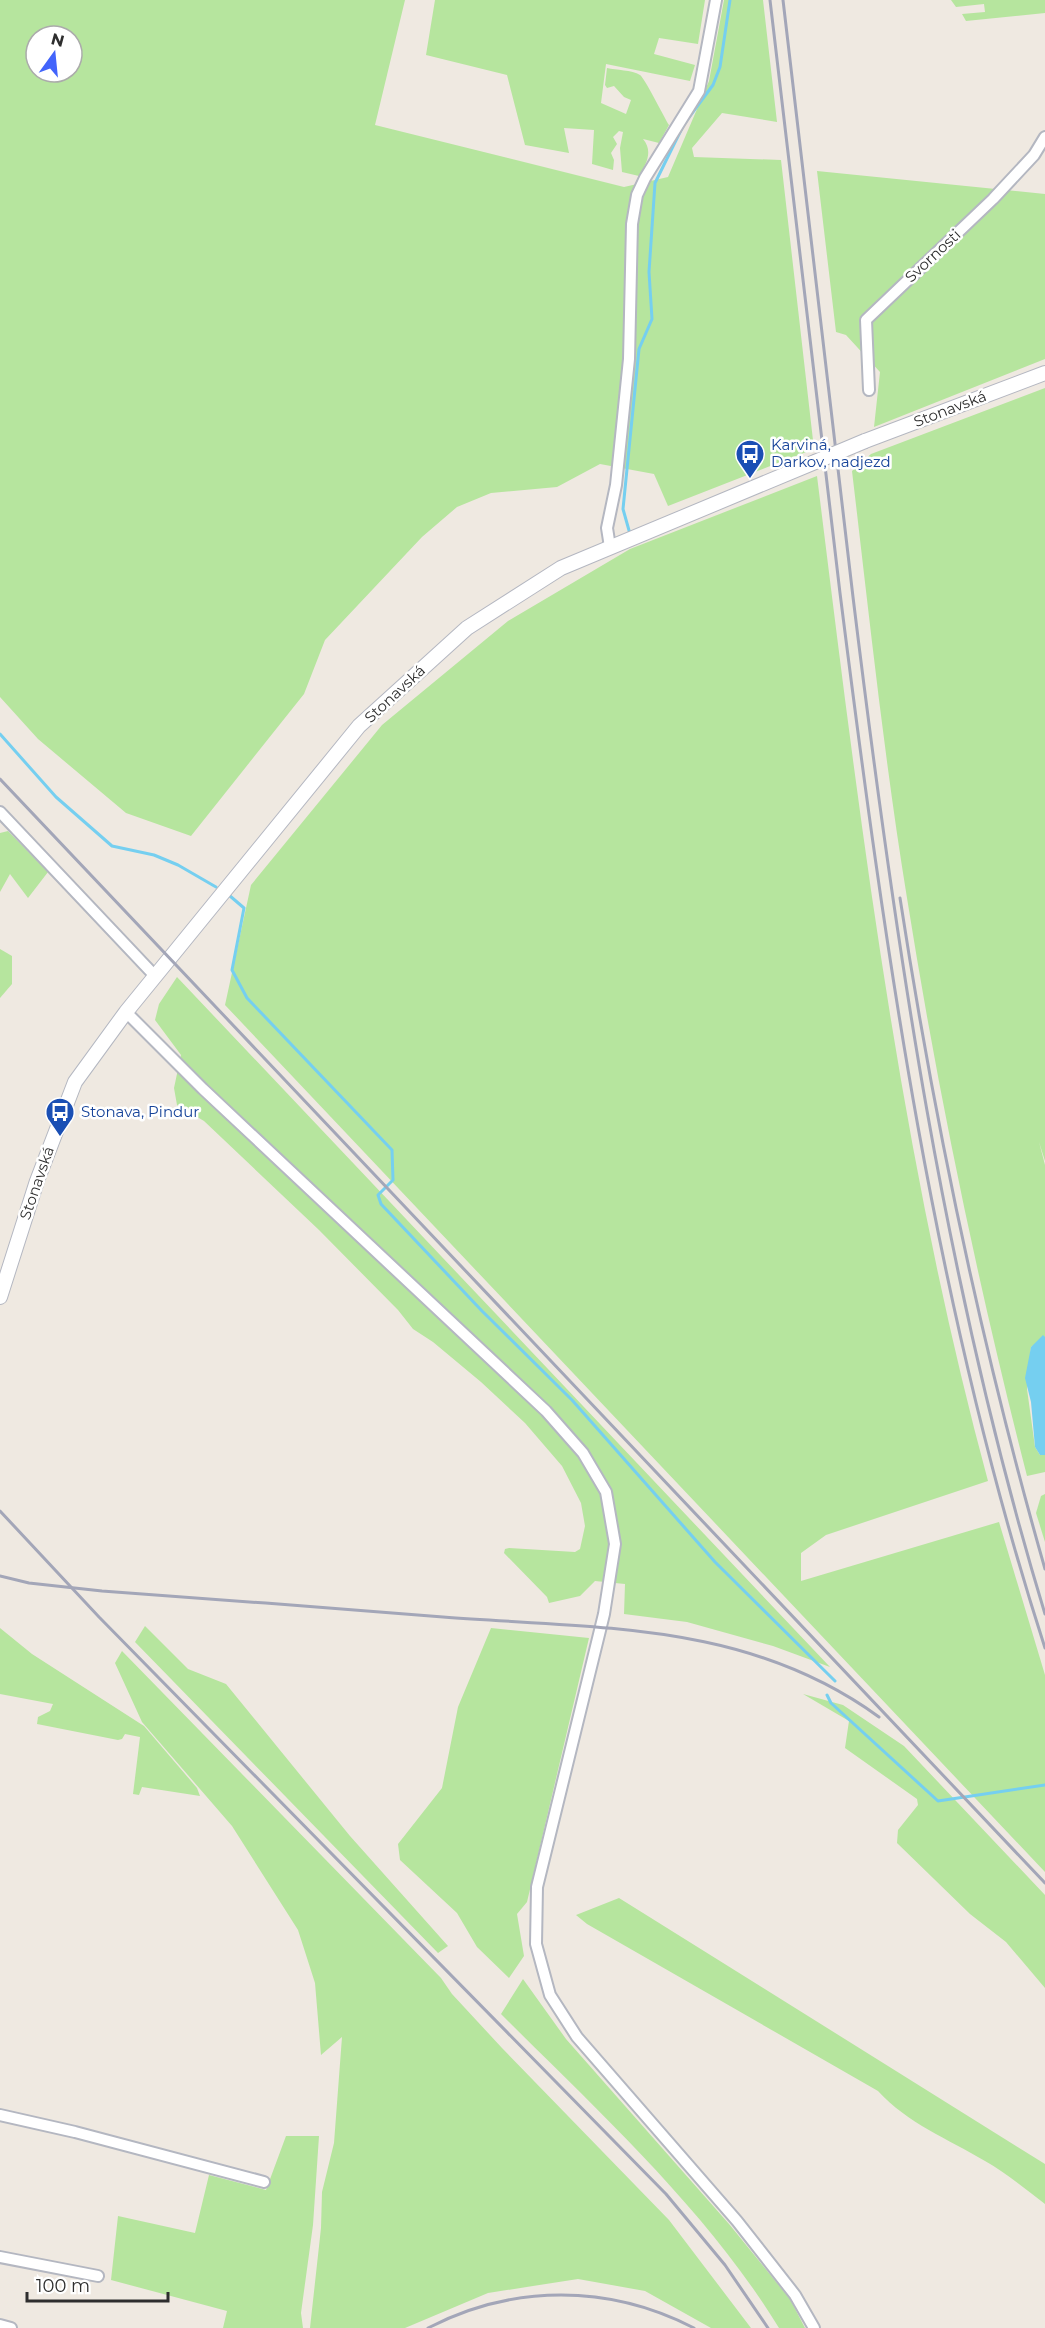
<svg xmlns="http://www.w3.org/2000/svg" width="1045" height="2328" font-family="Montserrat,sans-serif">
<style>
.green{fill:#b6e59e;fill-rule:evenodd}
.water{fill:#75cff0}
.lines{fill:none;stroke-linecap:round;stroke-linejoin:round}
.stream{stroke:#75cff0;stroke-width:3}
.street-casing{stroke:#b4b7c1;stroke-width:14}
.secondary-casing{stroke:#b4b7c1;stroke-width:16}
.street{stroke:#fff;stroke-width:10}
.secondary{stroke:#fff;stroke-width:14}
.rail{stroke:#a3a6b8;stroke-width:3}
.secondary-bridge-casing{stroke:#b4b7c1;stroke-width:16;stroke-linecap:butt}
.secondary-bridge{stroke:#fff;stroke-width:14}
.labels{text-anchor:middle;stroke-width:5;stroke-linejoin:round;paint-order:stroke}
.street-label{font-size:15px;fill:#2e2e2e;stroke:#fff}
.transit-label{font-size:15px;fill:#164399;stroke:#fff;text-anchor:start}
</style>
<rect width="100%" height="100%" fill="#efe9e1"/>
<g class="green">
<path d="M0,0H405L375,125L624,187L668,177L709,81L724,0H763L777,122L722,113L692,148L694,157L781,160L814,449L668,506L654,474L600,464L557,487L491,493L457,507L422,537L325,640L304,694L191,836L126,813L38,739L0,697ZM36,36H72V72H36Z"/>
<path d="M435,0H705L698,44L659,38L654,54L695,65L690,81L606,64L601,103L626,114L631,100L624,97L614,86L607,88L605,85L607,68C616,70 632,70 640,75C644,77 664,117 669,125L659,143L643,139C653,151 647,163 639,176L622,172L620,148L623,132L619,131L613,137L617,144L611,153L614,160L613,170L592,164L594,130L564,128L569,153L525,145L507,75L426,55Z"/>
<path d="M951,0H1045V13L966,21L962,14L985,12L984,4L956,7Z"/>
<path d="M817,171L1045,194V359L874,427L880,372L846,335L836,332Z"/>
<path d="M1045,388V1161L1039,1142L1045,1165V1337L1031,1347L1027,1389L1035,1447L1040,1455H1045V1472L1027,1476C978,1285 938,1093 907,898C884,757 869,614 852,471L871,454Z"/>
<path d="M817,476C859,813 899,1153 988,1481L826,1535L801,1553V1581L999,1522L1045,1675V1872L225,1005L251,885L382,725L508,621L630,549Z"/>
<path d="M8,831L48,872L28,898L10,874L0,892V833Z"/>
<path d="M0,949L12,956V984L0,998Z"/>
<path d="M177,977L830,1667L773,1646L687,1622L624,1614L625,1584L595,1581L580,1596L549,1603L547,1597L504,1553L505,1549L509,1548L575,1552L580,1549L585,1526L581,1503L562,1466L525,1423L481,1382L433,1342L413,1329L398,1310L319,1230L204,1121L177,1105L174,1088L181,1055L155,1020L159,1004Z"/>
<path d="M1045,1494V1542L1036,1513L1041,1496Z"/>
<path d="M145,1626L188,1669L226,1684L350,1836L448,1946L438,1953L135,1642Z"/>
<path d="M0,1628L32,1654L144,1726L197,1788L200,1796L142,1787L139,1795L133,1794L140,1737L125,1734L122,1739L118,1740L37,1724L38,1717L50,1711L53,1704L0,1694Z"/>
<path d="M491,1628L589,1638L527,1902L517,1914L524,1956L509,1978L477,1947L457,1913L400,1860L398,1844L442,1788L458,1707Z"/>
<path d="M122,1651L441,1978L452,1994L502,2048L669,2220L751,2328H711L645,2291L578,2279L488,2293L405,2328H310L321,2228L322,2192L334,2143L342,2037L321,2055L315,1983L298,1930L232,1826L142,1722L115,1663Z"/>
<path d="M803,1694L843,1705L904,1746L1045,1895V1988L1006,1942L970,1914L897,1843L898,1830L918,1805L917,1799L845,1748L849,1721Z"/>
<path d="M619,1898L1045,2164V2204C1025,2189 1006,2173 985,2161C948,2139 907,2123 878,2091L587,1924L576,1915Z"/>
<path d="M523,1979L566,2039L729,2224L790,2299L805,2328H779C706,2209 599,2112 501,2014Z"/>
<path d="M286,2136H319L313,2225L301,2313L303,2328H223L227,2311L111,2280L118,2216L195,2233L209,2175L266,2190Z"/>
</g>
<path class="water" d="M1043,1335L1045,1337V1455H1040L1035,1447L1031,1402L1025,1378L1031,1347Z"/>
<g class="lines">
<g class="stream">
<path d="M630,534L623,509L639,349L652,319L649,272L655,183L684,124L713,85L720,67L730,0"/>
<path d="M0,734L56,797L112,846L154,855L178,865L216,887"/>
<path d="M230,896L244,908L232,970L247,998L392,1150L393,1180L378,1195L381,1204L482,1311L572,1400L715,1562L835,1681"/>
<path d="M827,1695L831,1703L938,1801L1045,1785"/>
</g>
<g class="street-casing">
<g id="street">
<path d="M869,390L866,320L993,199L1034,155L1045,137"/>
<path d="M610,547L607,528L616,485L629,359L632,224L637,195L645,178L699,91L716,0"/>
<path d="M0,812L155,976"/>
<path d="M126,1012L203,1089L546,1411L583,1453L606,1492L615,1544L604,1614L537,1887L536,1944L550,1995L577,2037L737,2221L795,2295L814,2328"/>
<path d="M0,2115L75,2132L264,2182"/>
<path d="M0,2257L98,2276"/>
<path d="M0,2325L11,2328"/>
</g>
</g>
<g class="secondary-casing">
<g id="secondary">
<path d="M865,441L1045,373"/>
<path d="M0,1297L37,1181L75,1082L126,1012L359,726L467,628L561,568L815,462"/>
</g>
</g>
<use href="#street" class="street"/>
<use href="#secondary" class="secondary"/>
<g class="rail">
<path d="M770,0C794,198 816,395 840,593C885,949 934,1305 1045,1648"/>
<path d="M783,0C806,199 829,398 853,597C895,941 944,1282 1045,1614"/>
<path d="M0,779L1045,1883"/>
<path d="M900,898C935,1125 982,1349 1045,1569"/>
<path d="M0,1511L99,1617L666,2194L725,2265L768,2328"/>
<path d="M0,1576L29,1583L102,1591C216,1599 329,1608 443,1617C598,1629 747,1621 879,1717"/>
<path d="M428,2328C513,2284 609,2284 694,2328"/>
</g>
<g class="secondary-bridge-casing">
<path id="secondary-bridge" d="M815,462L865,441"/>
</g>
<use href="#secondary-bridge" class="secondary-bridge"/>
</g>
<defs>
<g id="bus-pin" transform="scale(1.5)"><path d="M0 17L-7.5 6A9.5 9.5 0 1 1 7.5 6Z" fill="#1a4fb4" stroke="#fff"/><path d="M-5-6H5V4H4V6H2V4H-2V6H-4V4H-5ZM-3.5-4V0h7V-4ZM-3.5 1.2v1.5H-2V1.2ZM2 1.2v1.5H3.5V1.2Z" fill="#fff"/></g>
</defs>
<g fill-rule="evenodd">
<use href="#bus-pin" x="750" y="454"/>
<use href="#bus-pin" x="60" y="1112"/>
</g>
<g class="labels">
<g class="street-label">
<text transform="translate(933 256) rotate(-43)" y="5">Svornosti</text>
<text transform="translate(950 409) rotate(-21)" y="5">Stonavská</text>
<text transform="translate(395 694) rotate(-43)" y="5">Stonavská</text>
<text transform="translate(37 1183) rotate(-71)" y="5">Stonavská</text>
</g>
<g class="transit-label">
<text x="771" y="450">Karviná,<tspan x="771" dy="17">Darkov, nadjezd</tspan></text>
<text x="81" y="1117">Stonava, Pindur</text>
</g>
</g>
<g transform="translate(54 54) rotate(15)"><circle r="28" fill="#ffffff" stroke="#ababab" stroke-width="1.5"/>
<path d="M0-4.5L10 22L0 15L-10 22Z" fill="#4264fb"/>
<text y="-9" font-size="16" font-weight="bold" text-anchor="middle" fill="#2e2e2e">N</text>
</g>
<path d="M27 2292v9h141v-9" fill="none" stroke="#2e2e2e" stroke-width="3"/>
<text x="36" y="2292" font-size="18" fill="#2e2e2e" stroke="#ffffff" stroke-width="4.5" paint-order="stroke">100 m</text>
</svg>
